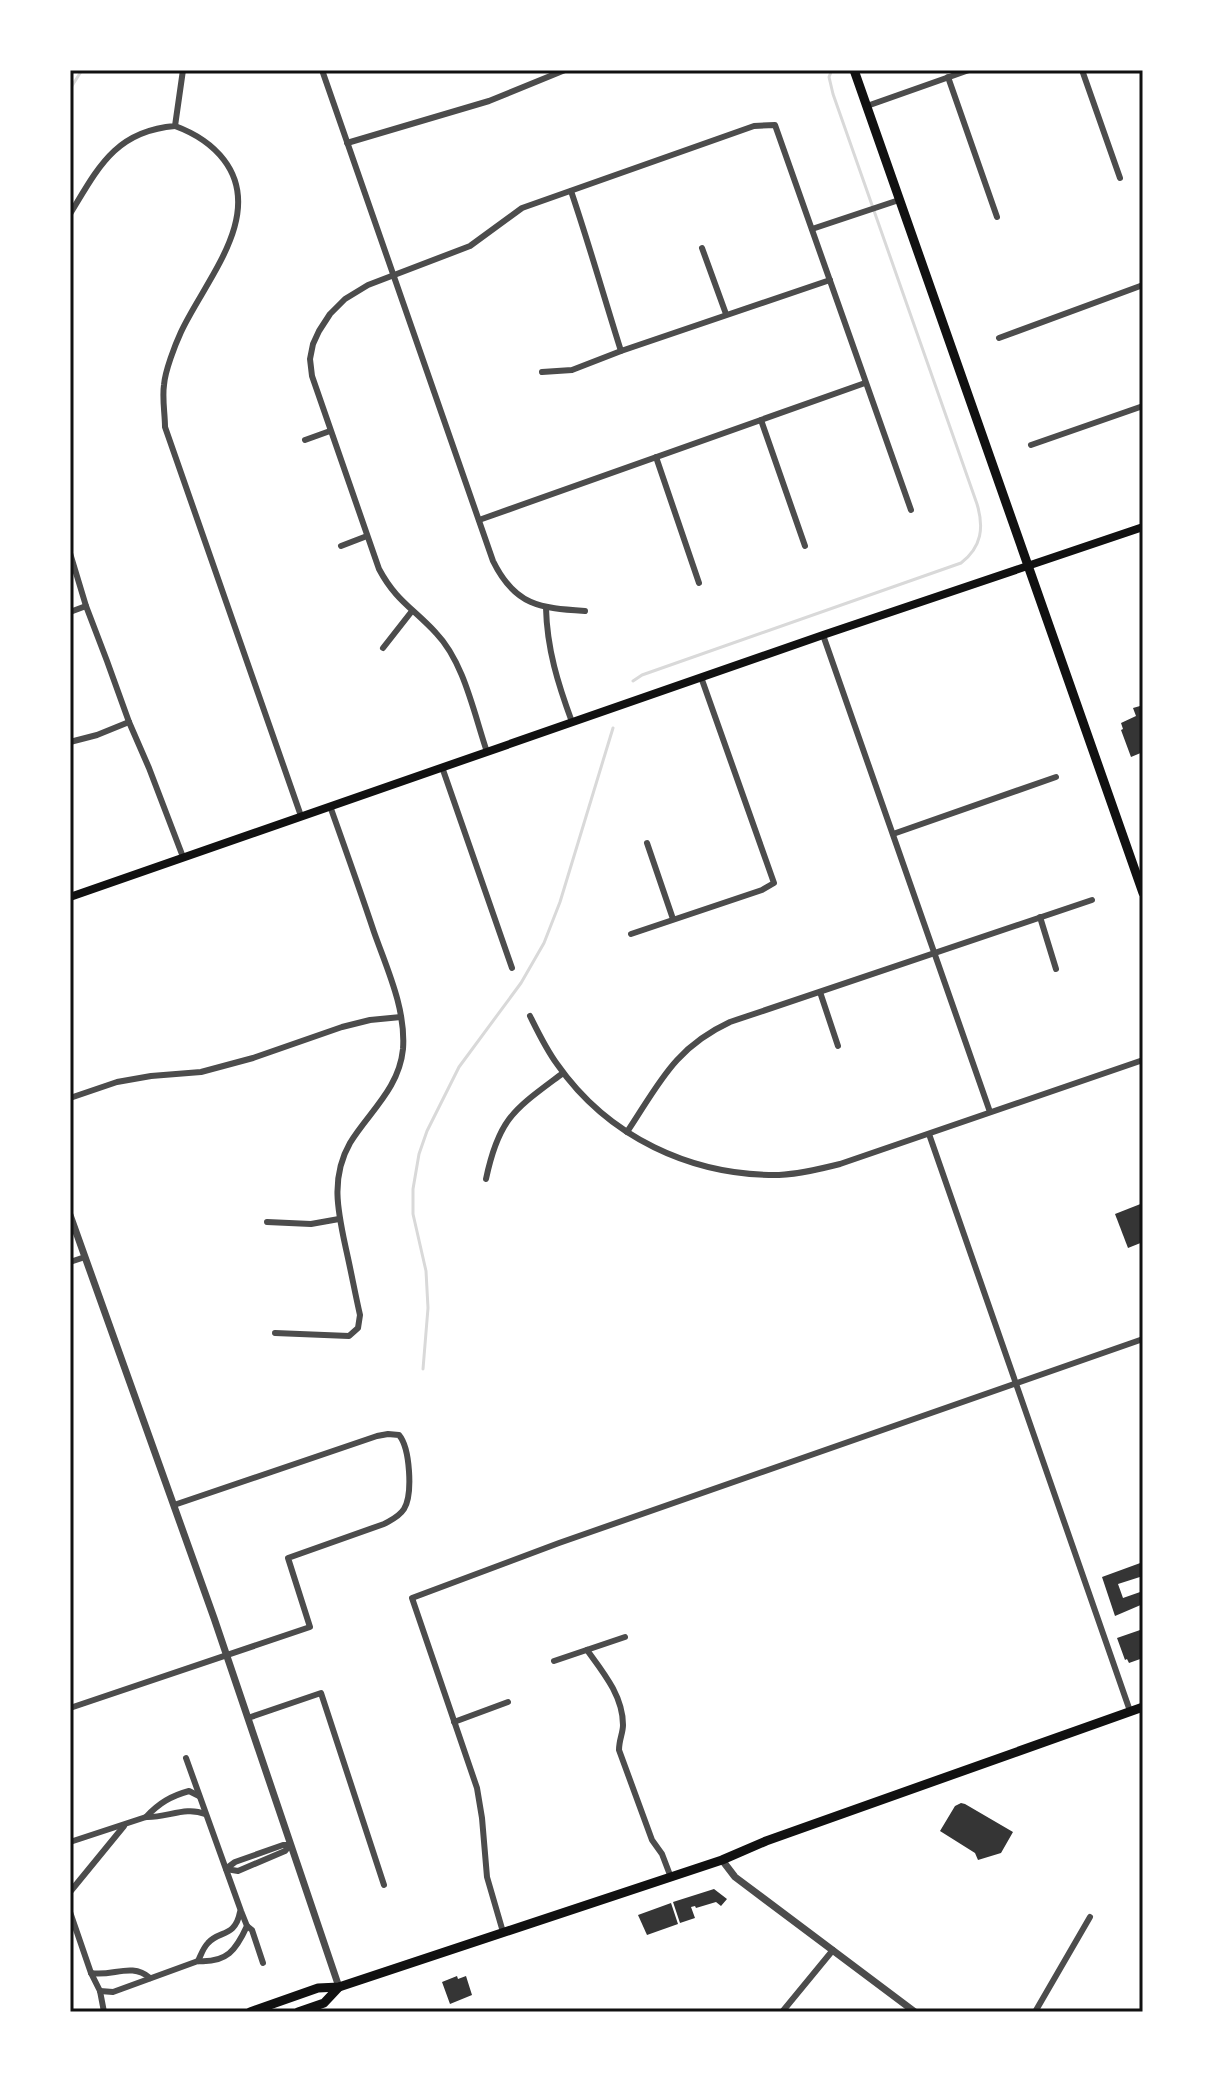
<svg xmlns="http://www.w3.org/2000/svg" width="1213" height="2082" font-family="'Public Sans',sans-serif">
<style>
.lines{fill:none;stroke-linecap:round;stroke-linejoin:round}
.stream{stroke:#d9d9d9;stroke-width:3}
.building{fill:#353535}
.minor{stroke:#4c4c4c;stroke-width:6}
.tertiary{stroke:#4c4c4c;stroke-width:7}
.secondary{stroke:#111;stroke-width:8}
.primary{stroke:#111;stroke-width:9}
.neatline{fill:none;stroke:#111;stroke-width:3}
</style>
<rect width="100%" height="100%" fill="#fff"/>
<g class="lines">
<g class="stream">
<path d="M70,89L82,70"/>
<path d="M633,681L642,675L961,563C982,547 984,527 977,504L833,94L829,77L831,72"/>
<path d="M423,1369L428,1308L426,1271L413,1214V1189L419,1154L427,1131L459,1067L521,983L544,943L560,902L613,728"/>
</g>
</g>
<g class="building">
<path d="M1140,706L1143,715V752L1131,757L1121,730L1123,729L1121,723L1136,716L1133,708Z"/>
<path d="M1143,1203V1242L1128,1248L1115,1214Z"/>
<path d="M1143,1562V1576L1118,1584L1123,1598L1143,1591V1604L1115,1616L1102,1577Z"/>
<path d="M1143,1629V1658L1129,1663L1127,1659L1125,1660L1117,1638Z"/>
<path d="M961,1803L965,1804L1013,1832L1001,1853L978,1860L975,1853L940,1831L955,1806Z"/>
<path d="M714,1889L727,1899L721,1906L716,1902L696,1908L695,1906L691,1907L695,1918L680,1923L673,1902Z"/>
<path d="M671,1903L678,1924L647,1935L638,1915Z"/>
<path d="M457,1976L458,1979L466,1976L472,1995L450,2004L442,1982Z"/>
</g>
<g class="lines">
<g class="minor">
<path d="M322,70L493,561C515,606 540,608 585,611"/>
<path d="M1082,70L1120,178"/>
<path d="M948,77L997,217"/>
<path d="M867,106L969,70"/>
<path d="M175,126C194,133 211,143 224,160C266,215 204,282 181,332C175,345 165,371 164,385C162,398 165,414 165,427L301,816"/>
<path d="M347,143L489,101L565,70"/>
<path d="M571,191C589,244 604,297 621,351"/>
<path d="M70,214C98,168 115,131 175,126L183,70"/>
<path d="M812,229L899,200"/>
<path d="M702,248L726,314"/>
<path d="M999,338L1143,285"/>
<path d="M542,372L572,370L621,351L830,280"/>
<path d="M761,420L805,546"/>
<path d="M305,440L330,431"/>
<path d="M1031,445L1143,406"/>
<path d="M656,457L699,583"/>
<path d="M479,520L865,383"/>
<path d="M341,546L367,536"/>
<path d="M70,553L86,606L107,661L129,722L149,768L183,857"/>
<path d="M546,608C547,649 558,684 572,722"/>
<path d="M70,612L86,606"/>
<path d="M823,635L990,1112"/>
<path d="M383,648L412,611"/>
<path d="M70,742L97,735L129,722"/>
<path d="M487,752C474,714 464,662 436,633C413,608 396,601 379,569L312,376L310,359L313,344L319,331L330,314L345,299L368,285L470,246L522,208L754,126L775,125L911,510"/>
<path d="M442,767L512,968"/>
<path d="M893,834L1056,777"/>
<path d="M647,843L673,919"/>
<path d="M1040,917L1056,969"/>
<path d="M631,934L762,890L774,883L701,677"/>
<path d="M820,992L838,1046"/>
<path d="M530,1016C538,1032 546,1049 557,1064C608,1137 691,1176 779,1175C800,1174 820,1169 840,1164L1143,1060"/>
<path d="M70,1098L117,1082L151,1076L201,1072L253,1058L342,1027L370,1020L401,1017"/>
<path d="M627,1132C659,1084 674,1048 730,1022L1092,900"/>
<path d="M929,1134L1130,1711"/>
<path d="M486,1179C499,1117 515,1109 563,1073"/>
<path d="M267,1222L311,1224L339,1219"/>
<path d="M70,1262L85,1257"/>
<path d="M275,1333L349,1336L358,1328L360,1315C355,1293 351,1271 346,1249C338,1212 330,1178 350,1143C369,1112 399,1089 403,1049C406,1009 387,969 374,932C360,890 345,848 330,806"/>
<path d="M587,1650C603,1672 623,1696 623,1725C623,1733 619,1740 619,1750L652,1840L662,1854L670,1875"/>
<path d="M554,1661L625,1637"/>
<path d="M70,1708L310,1627L288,1558L384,1524C391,1520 399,1517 404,1509C413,1494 410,1448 399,1435L388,1434L377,1436L174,1505"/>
<path d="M248,1718L321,1693L384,1885"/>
<path d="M454,1722L508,1702"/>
<path d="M186,1758L241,1911L247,1926L252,1930L263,1963"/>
<path d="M146,1817C159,1803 171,1796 189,1791L199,1796"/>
<path d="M70,1842L146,1817C166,1818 186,1806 205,1814"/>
<path d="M227,1868L235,1862L283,1845H290"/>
<path d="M226,1869L238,1871L285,1851L290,1845"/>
<path d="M70,1892L124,1826"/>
<path d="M70,1912L91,1973L100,1991L104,2012"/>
<path d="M503,1932L487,1877L482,1818L477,1788L412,1598L559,1543L1143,1339"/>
<path d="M198,1961C201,1955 203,1948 208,1943C219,1930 235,1938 240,1912"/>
<path d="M91,1973C113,1977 131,1962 150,1978"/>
<path d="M100,1991L113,1992L198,1961C227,1963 236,1950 247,1926"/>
<path d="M782,2012L833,1950"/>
<path d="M1035,2012L1090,1917"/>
</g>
<g class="tertiary">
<path d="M70,1215L214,1618L339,1987"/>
<path d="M722,1860L735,1877L915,2012"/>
</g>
<path class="secondary" d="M70,897L823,635L1143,527"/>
<g class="primary">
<path d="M854,70L1143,893"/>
<path d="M250,2012L318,1988L339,1987L722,1860L766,1841L1143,1707"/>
<path d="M298,2012L324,2003L339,1987"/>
</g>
</g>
<rect width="1213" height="2082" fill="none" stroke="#ffffff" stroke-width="144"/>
<rect x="72" y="72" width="1069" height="1938" class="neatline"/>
</svg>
